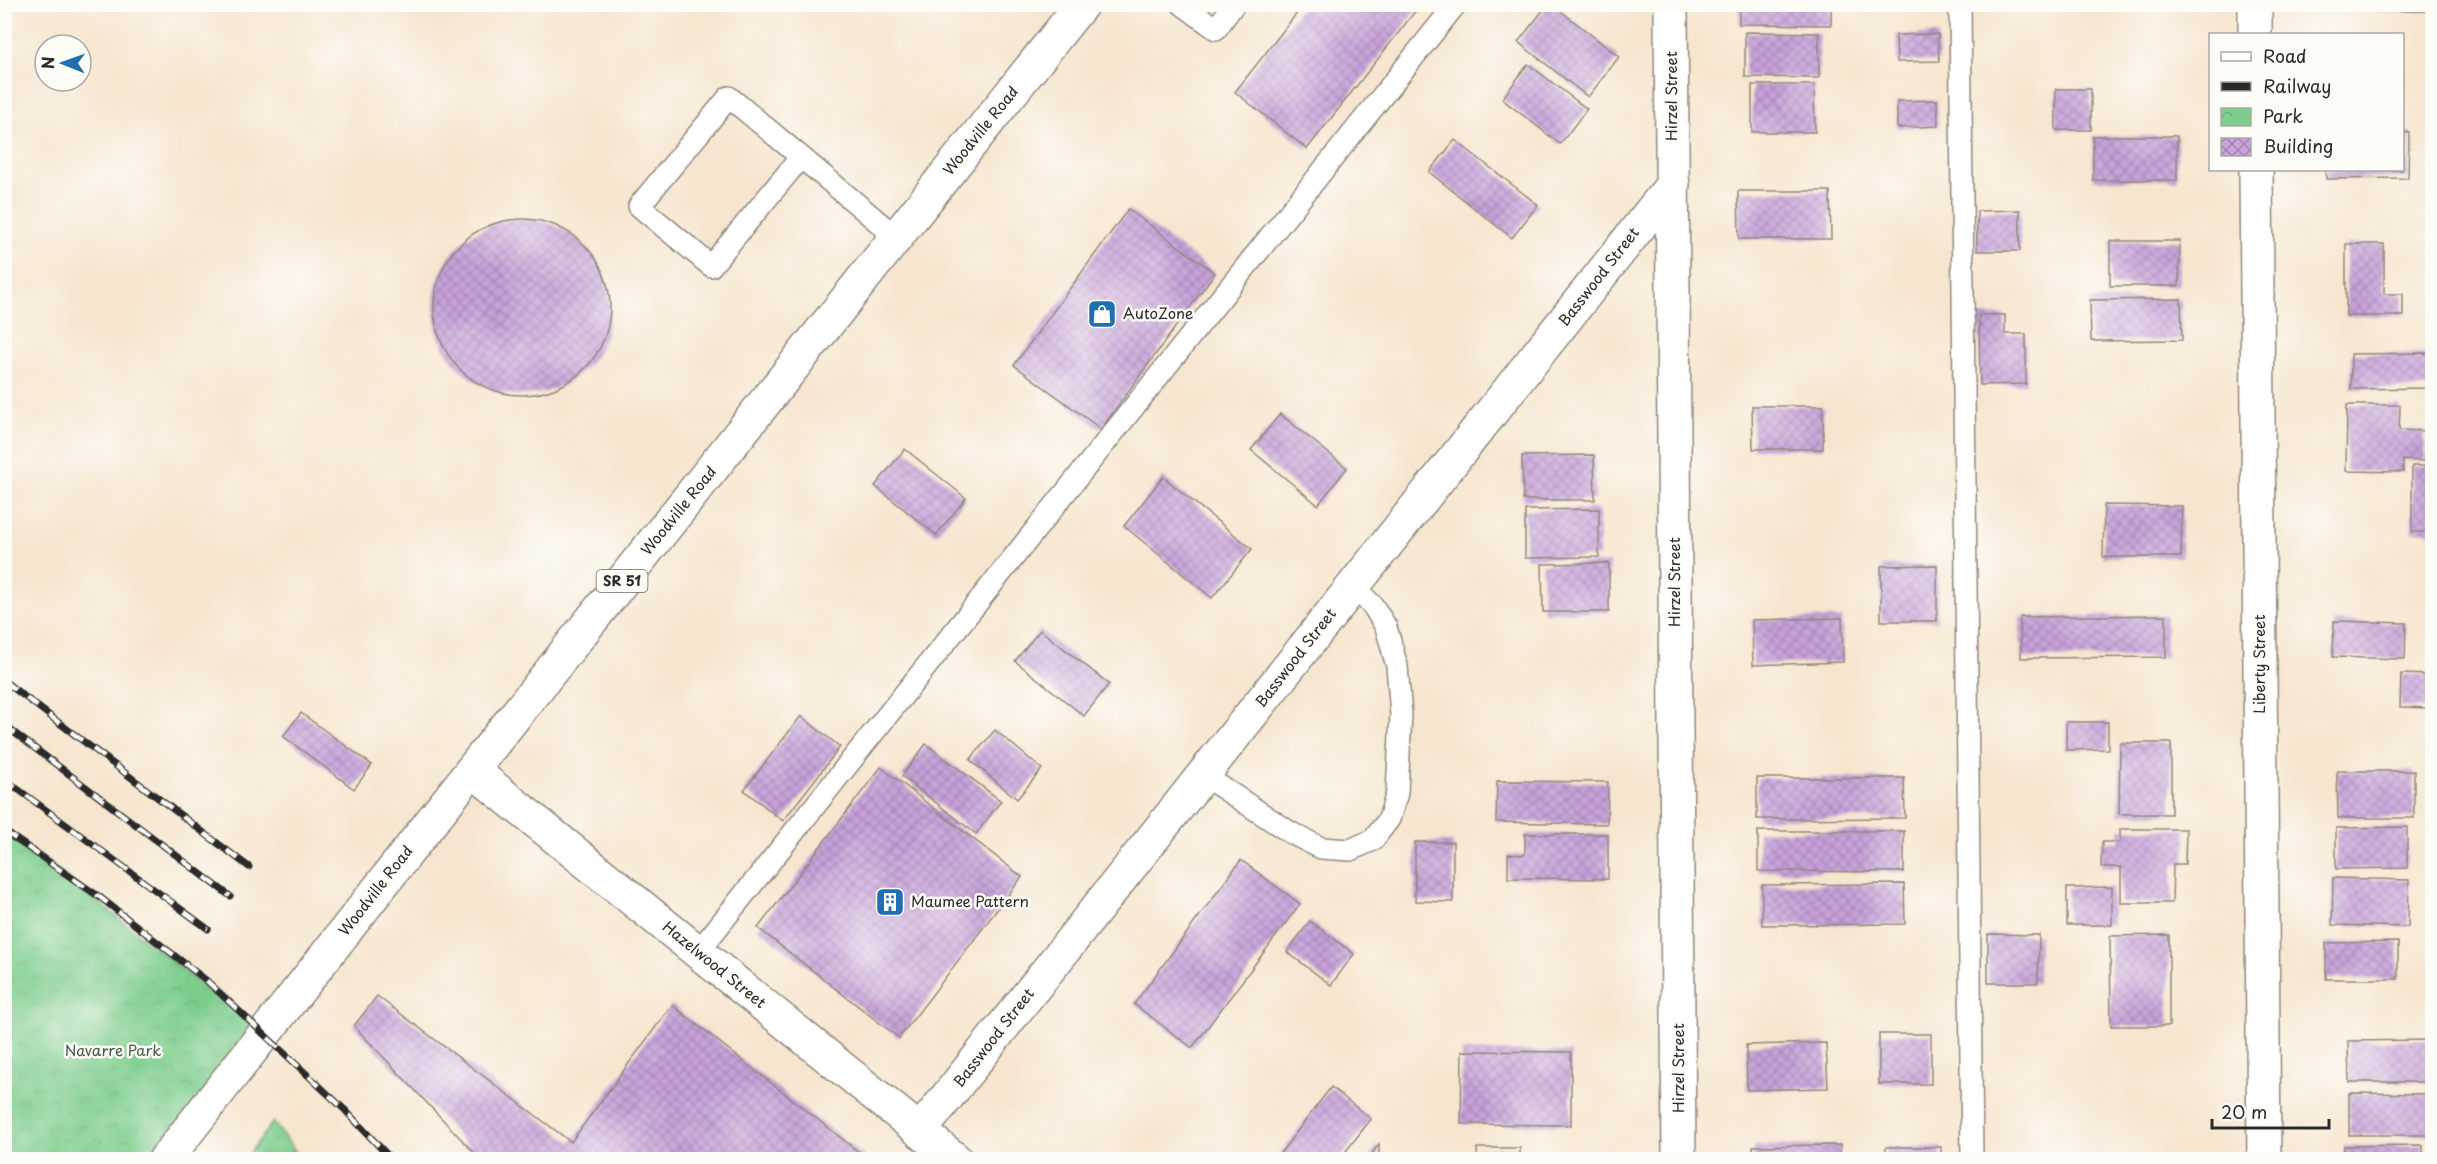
<svg xmlns="http://www.w3.org/2000/svg" width="2437" height="1164" font-family="'Playpen Sans',sans-serif">
<style>
.park{fill:url(#park-crowns);stroke:#547c5c;stroke-width:1.5}
.building{fill:url(#building-cross-hatch)}
.lines{fill:none;stroke-linecap:round;stroke-linejoin:round}
.lane-casing{stroke:#90887d;stroke-width:24}
.street-casing{stroke:#90887d;stroke-width:36}
.primary-casing{stroke:#90887d;stroke-width:36}
.lane{stroke:#fff;stroke-width:21}
.street{stroke:#fff;stroke-width:33}
.primary{stroke:#fff;stroke-width:33}
.rail-casing{stroke:#2b2b2b;stroke-width:7}
.rail{stroke:#fdfcf7;stroke-width:4.5;stroke-dasharray:14;stroke-linecap:butt}
.labels{text-anchor:middle;stroke-width:5;stroke-linejoin:round;paint-order:stroke}
.shield{fill:#fdfcf7;stroke:#6a6a68;stroke-width:1.5}
.shield-label{font-size:14px;font-weight:bold;fill:#2b2b2b}
.street-label{font-size:15px;fill:#2b2b2b;stroke:#fdfcf7}
.poi-label{font-size:15px;fill:#2b2b2b;stroke:#fdfcf7;text-anchor:start}
.park-label{font-size:15px;fill:#445c48;stroke:#fdfcf7}
</style>
<defs>
<pattern id="park-crowns" width="20" height="18" patternUnits="userSpaceOnUse" patternTransform="scale(1.5)"><rect width="20" height="18" fill="#7dcd8d"/><path d="M2 6a3 3 0 1 1 6 0M12 15a3 3 0 1 1 6 0" fill="none" stroke="#6cb07a"/></pattern>
<pattern id="building-cross-hatch" width="8" height="8" patternUnits="userSpaceOnUse" patternTransform="scale(1.5)"><rect width="8" height="8" fill="#c8a3db"/><path d="M0 0l8 8M0 8l8-8" fill="none" stroke="#a385b2"/></pattern>
</defs>
<rect width="100%" height="100%" fill="#fdfcf7"/>
<filter id="ink" filterUnits="userSpaceOnUse"><feTurbulence type="fractalNoise" baseFrequency=".0167" numOctaves="2"/><feDisplacementMap in="SourceGraphic" scale="12" xChannelSelector="R" yChannelSelector="G"/><feConvolveMatrix kernelMatrix="1 2 1 2 8 2 1 2 1" color-interpolation-filters="sRGB"/></filter>
<filter id="wash" filterUnits="userSpaceOnUse"><feTurbulence type="fractalNoise" baseFrequency=".008" numOctaves="4" result="noise"/><feDisplacementMap in="SourceGraphic" scale="24" xChannelSelector="R" yChannelSelector="G"/><feGaussianBlur stdDeviation="1.35" result="paint"/><feColorMatrix in="noise" values="0 0 0 0 0 0 0 0 0 0 0 0 0 0 0 0 0 1.4 0 .05"/><feComposite in="paint" operator="in"/></filter>
<g filter="url(#wash)">
<rect width="100%" height="100%" fill="#f6e6cf"/>
<g class="park">
<path d="M4,833L39,855L264,1034L168,1159H5Z"/>
<path d="M273,1122L301,1159H245Z"/>
</g>
<g id="blocks">
<g class="building">
<path d="M1304,4H1421L1307,149L1235,92Z"/>
<path d="M1548,4H1552L1619,57L1588,97L1518,42Z"/>
<path d="M1739,4H1831V25L1739,24Z"/>
<path d="M2328,4H2432V11L2328,10Z"/>
<path d="M1745,32L1819,33V78L1745,77Z"/>
<path d="M1938,34L1939,61L1897,62L1896,35Z"/>
<path d="M1528,64L1587,109L1560,144L1502,99Z"/>
<path d="M1752,85H1814L1815,132H1752Z"/>
<rect x="2056" y="89" width="35" height="41"/>
<path d="M1937,100L1938,126L1897,128V101Z"/>
<path d="M2402,132H2409L2408,178L2326,179L2325,170H2402Z"/>
<rect x="2093" y="136" width="84" height="44"/>
<path d="M1455,140L1538,205L1512,238L1429,172Z"/>
<path d="M1738,191H1830L1831,239H1739Z"/>
<path d="M1128,209L1215,273L1101,429L1014,365Z"/>
<path d="M2020,210V251H1977V211Z"/>
<circle cx="522" cy="307" r="88"/>
<path d="M2110,241H2180L2179,286H2110Z"/>
<path d="M2346,244H2384V294H2403V316H2346Z"/>
<path d="M2181,299L2182,340L2091,341L2090,300Z"/>
<path d="M1979,315H2005V334H2026V384L1980,385Z"/>
<path d="M2432,353V388L2351,389V354Z"/>
<path d="M2347,405H2400L2399,430L2425,431V461L2403,460V472L2346,471Z"/>
<path d="M1752,406H1823V449H1753Z"/>
<path d="M1280,414L1347,468L1318,505L1251,450Z"/>
<path d="M905,449L966,498L936,535L875,486Z"/>
<path d="M1594,455L1595,500H1523L1522,456Z"/>
<rect x="2412" y="466" width="20" height="66"/>
<path d="M1163,477L1252,549L1212,598L1124,526Z"/>
<path d="M2104,505L2182,506L2181,557H2103Z"/>
<path d="M1599,509V557L1525,558V510Z"/>
<path d="M1609,563V612H1543L1542,564Z"/>
<path d="M1937,565V621H1881V566Z"/>
<path d="M2166,615V657L2021,658L2020,617Z"/>
<path d="M1842,618L1843,662L1753,665L1752,620Z"/>
<path d="M2334,621L2406,623L2405,659L2333,657Z"/>
<path d="M1040,630L1109,684L1084,716L1015,661Z"/>
<path d="M2401,674L2432,675V708L2400,707Z"/>
<path d="M301,713L372,765L354,789L283,736Z"/>
<path d="M801,716L840,747L783,821L744,790Z"/>
<path d="M2066,722H2108V749L2066,750Z"/>
<path d="M995,730L1042,769L1017,799L970,760Z"/>
<path d="M2120,743H2171V814H2119Z"/>
<path d="M926,744L1001,801L976,834L902,776Z"/>
<path d="M881,767L1022,877L899,1038L758,928Z"/>
<path d="M2337,771H2414V818H2338Z"/>
<path d="M1757,778H1904L1905,818L1757,819Z"/>
<path d="M1497,781L1608,782L1607,824L1496,822Z"/>
<path d="M2407,827V868L2336,869V828Z"/>
<path d="M2120,829H2186L2185,864H2173L2172,903H2121V867H2101L2102,842H2120Z"/>
<path d="M1758,831H1904V872L1758,871Z"/>
<path d="M1525,834H1608V879L1508,878V854L1525,855Z"/>
<path d="M1415,842H1453V902L1415,901Z"/>
<path d="M1241,860L1300,904L1192,1048L1134,1004Z"/>
<path d="M2333,878L2409,880L2408,927L2332,925Z"/>
<path d="M1904,884L1905,924L1762,925V885Z"/>
<path d="M2112,887V925H2067V888Z"/>
<path d="M1310,921L1354,954L1331,985L1287,952Z"/>
<path d="M1988,934L2039,935L2038,983H1988Z"/>
<path d="M2169,935V1026H2111L2110,936Z"/>
<path d="M2398,942V979H2326V943Z"/>
<path d="M377,996L571,1142L672,1005L869,1160H481L354,1026Z"/>
<rect x="1879" y="1034" width="52" height="50"/>
<path d="M2432,1040V1082H2349L2348,1041Z"/>
<path d="M1826,1043L1828,1088L1747,1090L1746,1045Z"/>
<path d="M1462,1051L1571,1052V1125L1461,1124Z"/>
<path d="M1331,1087L1371,1119L1339,1160H1275Z"/>
<path d="M2349,1093L2432,1094V1135H2349Z"/>
<path d="M1379,1144V1160H1367Z"/>
<path d="M1840,1145V1160H1754L1753,1146Z"/>
<path d="M2423,1145V1160H2344V1146Z"/>
<rect x="1886" y="1147" width="55" height="13"/>
<rect x="1477" y="1148" width="43" height="12"/>
</g>
</g>
</g>
<g filter="url(#ink)">
<use href="#blocks" fill-opacity="0" stroke="#90887d" stroke-width="1.5"/>
<g class="lines">
<g class="lane-casing">
<g id="lane">
<path d="M1182,4L1216,29L1234,4"/>
<path d="M1960,4L1972,1160"/>
<path d="M801,157L729,97L639,206L711,266L801,157L896,237"/>
<path d="M1203,775L1291,833L1321,848L1350,850L1373,840L1389,819L1397,793L1401,715L1397,666L1386,627L1373,606L1353,586"/>
<path d="M698,952L1456,4"/>
</g>
</g>
<g class="street-casing">
<g id="street">
<path d="M1671,4L1679,1160"/>
<path d="M2255,4V34"/>
<path d="M2256,170L2264,1160"/>
<path d="M472,770L956,1160"/>
<path d="M920,1131L1673,184"/>
</g>
</g>
<g class="primary-casing">
<path id="primary" d="M165,1160L472,770L1082,4"/>
</g>
<use href="#lane" class="lane"/>
<use href="#street" class="street"/>
<use href="#primary" class="primary"/>
<g class="rail-casing">
<g id="rail">
<path d="M4,681L249,867"/>
<path d="M4,725L230,896"/>
<path d="M4,779L208,929"/>
<path d="M4,831L101,898L207,981L345,1110L392,1160"/>
</g>
</g>
<use href="#rail" class="rail"/>
</g>
</g>
<defs>
<g id="shop-square" transform="scale(1.5)"><rect x="-9" y="-9" width="18" height="18" rx="4" fill="#1f6fb2" stroke="#fdfcf7"/><path d="M-5-2.5h2.3a2.7 3.5 0 0 1 5.4 0H5L5.5 6h-11ZM-1.5-2.5h3a1.5 2.3 0 0 0-3 0Z" fill="#fff"/></g>
<g id="building-square" transform="scale(1.5)"><rect x="-9" y="-9" width="18" height="18" rx="4" fill="#1f6fb2" stroke="#fdfcf7"/><path d="M-4-6H4V6H1V3H-1V6H-4ZM-2.5-4.3h1.7v1.8h-1.7ZM.8-4.3h1.7v1.8H.8ZM-2.5-1h1.7V.8h-1.7ZM.8-1h1.7V.8H.8Z" fill="#fff"/></g>
</defs>
<g fill-rule="evenodd">
<use href="#shop-square" x="1102" y="314"/>
<use href="#building-square" x="890" y="902"/>
</g>
<g class="labels">
<rect class="shield" x="596.5" y="570" width="51" height="22" rx="4.5"/>
<g class="shield-label">
<text x="622" y="586">SR 51</text>
</g>
<g class="street-label">
<text transform="translate(1672 96) rotate(-90)" y="5">Hirzel Street</text>
<text transform="translate(981 131) rotate(-51)" y="5">Woodville Road</text>
<text transform="translate(1599 277) rotate(-52)" y="5">Basswood Street</text>
<text transform="translate(679 511) rotate(-51)" y="5">Woodville Road</text>
<text transform="translate(1675 582) rotate(-90)" y="5">Hirzel Street</text>
<text transform="translate(1296 658) rotate(-52)" y="5">Basswood Street</text>
<text transform="translate(2260 664) rotate(-90)" y="5">Liberty Street</text>
<text transform="translate(376 891) rotate(-52)" y="5">Woodville Road</text>
<text transform="translate(714 965) rotate(39)" y="5">Hazelwood Street</text>
<text transform="translate(994 1038) rotate(-52)" y="5">Basswood Street</text>
<text transform="translate(1679 1068) rotate(-90)" y="5">Hirzel Street</text>
</g>
<g class="poi-label">
<text x="1123" y="319">AutoZone</text>
<text x="911" y="907">Maumee Pattern</text>
</g>
<g class="park-label">
<text x="113" y="1056">Navarre Park</text>
</g>
</g>
<rect width="2437" height="1164" fill="none" stroke="#fdfcf7" stroke-width="24"/>
<rect x="2209" y="33" width="195" height="138" fill="#fdfcf7" stroke="#a9a8a5" stroke-width="1.5"/>
<rect x="2221" y="52" width="30" height="9" fill="#ffffff" stroke="#a9a8a5" stroke-width="1.5"/>
<text x="2263" y="63" font-size="18" fill="#2b2b2b">Road</text>
<rect x="2221" y="82" width="30" height="9" fill="#2b2b2b" stroke="#a9a8a5" stroke-width="1.5"/>
<text x="2263" y="93" font-size="18" fill="#2b2b2b">Railway</text>
<rect x="2221" y="108" width="30" height="18" fill="url(#park-crowns)" stroke="#a9a8a5" stroke-width="1.5"/>
<text x="2263" y="123" font-size="18" fill="#2b2b2b">Park</text>
<rect x="2221" y="138" width="30" height="18" fill="url(#building-cross-hatch)" stroke="#a9a8a5" stroke-width="1.5"/>
<text x="2263" y="153" font-size="18" fill="#2b2b2b">Building</text>
<g transform="translate(63 63) rotate(271)"><circle r="28" fill="#fdfcf7" stroke="#a9a8a5" stroke-width="1.5"/>
<path d="M0-4.5L10 22L0 15L-10 22Z" fill="#1f6fb2"/>
<text y="-9" font-size="16" font-weight="bold" text-anchor="middle" fill="#2b2b2b">N</text>
</g>
<path d="M2212 1119v9h117v-9" fill="none" stroke="#2b2b2b" stroke-width="3"/>
<text x="2221" y="1119" font-size="18" fill="#2b2b2b" stroke="#fdfcf7" stroke-width="4.5" paint-order="stroke">20 m</text>
</svg>
